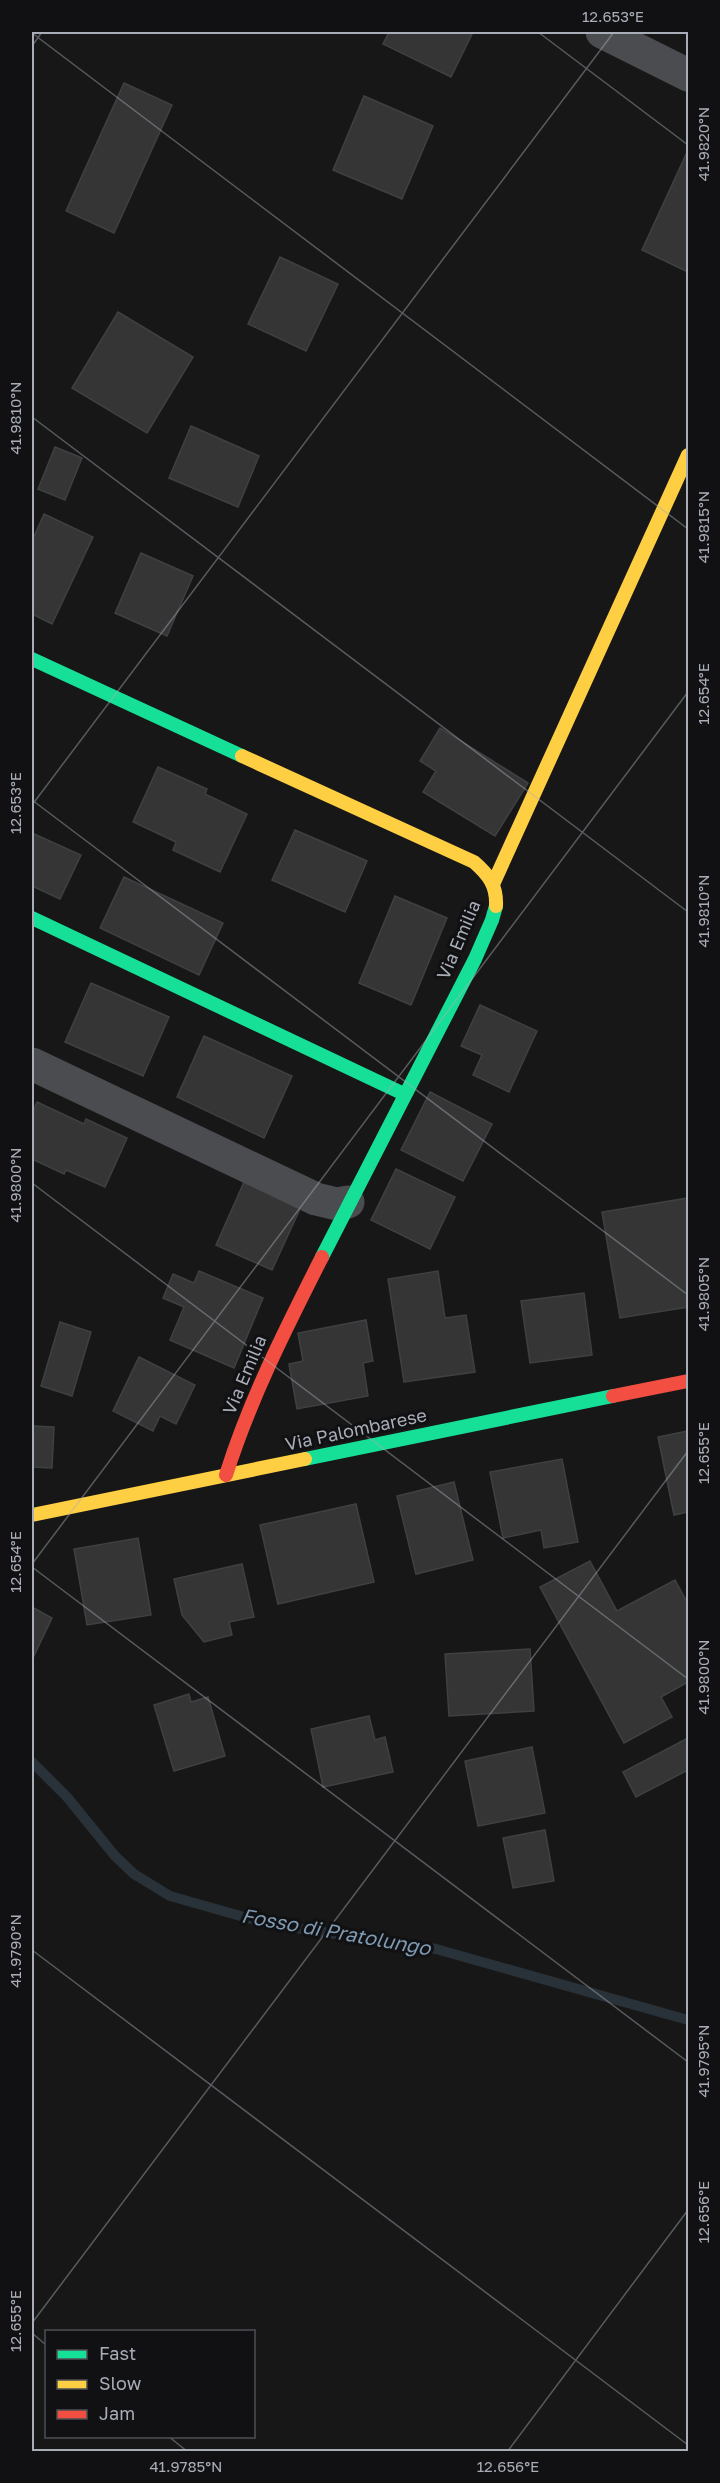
<svg xmlns="http://www.w3.org/2000/svg" width="720" height="2483" font-family="'Golos Text',sans-serif">
<style>
.lines{fill:none;stroke-linecap:round;stroke-linejoin:round}
.stream{stroke:#2a3239;stroke-width:10}
.building{fill:#353536;stroke:#3f4043;stroke-width:1.5}
.street{stroke:#4b4c50;stroke-width:33}
.fast{stroke:#16e098;stroke-width:14}
.slow{stroke:#ffcf43;stroke-width:14}
.jam{stroke:#f24e42;stroke-width:14}
.ticks{fill:none;stroke:#a8adb8;stroke-width:1.5;stroke-opacity:0.45}
.labels{text-anchor:middle;stroke-width:6;stroke-linejoin:round;paint-order:stroke}
.street-label{font-size:18px;fill:#a8adb8;stroke:#111113}
.water-label{font-size:20px;font-style:italic;fill:#7f9bb3;stroke:#111113}
.neatline{fill:none;stroke:#a8adb8;stroke-width:2}
.ticks-label{font-size:15px;text-anchor:middle;fill:#a8adb8}
</style>
<rect width="100%" height="100%" fill="#171717"/>
<g class="lines">
<path class="stream" d="M32,1762L67,1797L115,1856L134,1874L170,1896L269,1924L436,1949L688,2020"/>
</g>
<g class="building">
<path d="M389,32H473L451,77L383,44Z"/>
<path d="M124,83L172,105L114,233L66,211Z"/>
<path d="M364,96L433,126L402,199L333,170Z"/>
<path d="M688,150V272L642,250Z"/>
<path d="M280,257L338,284L306,351L248,324Z"/>
<path d="M118,312L193,357L147,433L72,388Z"/>
<path d="M191,426L259,456L238,507L169,478Z"/>
<path d="M55,447L82,458L65,500L38,489Z"/>
<path d="M44,514L93,537L52,624L32,614V541Z"/>
<path d="M141,553L193,576L167,636L115,613Z"/>
<path d="M440,728L528,783L495,836L423,792L436,771L420,761Z"/>
<path d="M158,767L207,789L205,794L247,814L220,872L173,850L176,842L133,822Z"/>
<path d="M295,830L367,861L345,912L272,880Z"/>
<path d="M32,833L81,855L60,899L32,886Z"/>
<path d="M124,877L223,923L199,975L100,928Z"/>
<path d="M395,896L447,918L411,1005L359,983Z"/>
<path d="M91,983L169,1017L143,1076L65,1042Z"/>
<path d="M480,1005L537,1031L509,1092L473,1075L482,1055L461,1046Z"/>
<path d="M204,1036L292,1076L264,1138L177,1097Z"/>
<path d="M430,1092L492,1124L463,1181L401,1150Z"/>
<path d="M37,1102L84,1124L86,1119L127,1138L105,1187L66,1170L64,1174L32,1159V1114Z"/>
<path d="M396,1169L455,1197L430,1249L371,1220Z"/>
<path d="M244,1182L301,1207L272,1270L216,1245Z"/>
<path d="M688,1198V1307L620,1318L602,1212Z"/>
<path d="M199,1271L263,1298L234,1368L170,1340L184,1307L163,1298L173,1274L194,1283Z"/>
<path d="M438,1271L445,1318L466,1315L475,1372L404,1382L388,1279Z"/>
<path d="M584,1293L592,1355L530,1363L521,1301Z"/>
<path d="M366,1320L373,1361L363,1363L368,1396L297,1409L289,1364L303,1361L298,1333Z"/>
<path d="M60,1322L91,1332L72,1396L41,1386Z"/>
<path d="M139,1357L195,1385L176,1424L160,1416L153,1431L113,1411Z"/>
<path d="M32,1426L54,1427L52,1468L32,1467Z"/>
<path d="M688,1431V1512L674,1515L658,1437Z"/>
<path d="M562,1459L578,1542L544,1548L541,1530L503,1538L490,1472Z"/>
<path d="M454,1482L473,1560L416,1574L397,1496Z"/>
<path d="M356,1504L374,1582L278,1604L260,1525Z"/>
<path d="M138,1538L151,1615L87,1625L74,1549Z"/>
<path d="M590,1561L617,1611L675,1580L688,1604V1682L661,1697L672,1717L624,1743L540,1587Z"/>
<path d="M242,1564L254,1617L229,1622L232,1635L204,1642L182,1615L174,1579Z"/>
<path d="M32,1607L52,1618L32,1660Z"/>
<path d="M530,1649L534,1711L449,1716L445,1654Z"/>
<path d="M189,1694L191,1702L208,1697L225,1756L174,1771L154,1705Z"/>
<path d="M369,1716L375,1740L385,1737L393,1772L323,1787L311,1729Z"/>
<path d="M688,1738V1770L636,1797L623,1772Z"/>
<path d="M532,1747L545,1813L478,1826L465,1761Z"/>
<path d="M545,1830L554,1881L513,1888L503,1838Z"/>
</g>
<g class="lines">
<g class="street">
<path d="M602,32L688,75"/>
<path d="M32,1064L316,1199L337,1204L348,1202"/>
</g>
<g class="fast">
<path d="M32,659L242,756"/>
<path d="M32,918L404,1094"/>
<path d="M322,1257L475,959L492,920L496,906"/>
<path d="M305,1459L613,1396"/>
</g>
<g class="slow">
<path d="M242,756L474,862C489,875 497,886 496,906"/>
<path d="M494,882L688,455"/>
<path d="M32,1515L305,1459"/>
</g>
<g class="jam">
<path d="M613,1396L688,1381"/>
<path d="M226,1475C250,1399 286,1328 322,1257"/>
</g>
</g>
<path class="ticks" d="M538,32L688,145M32,33L688,529M32,46L42,32M32,417L688,912M32,800L688,1295M32,805L614,32M32,1183L688,1679M32,1564L688,692M32,1567L688,2062M32,1950L688,2445M32,2323L688,1451M32,2333L46,2345M168,2436L188,2452M507,2452L688,2210"/>
<g class="labels">
<g class="street-label">
<text transform="translate(459 940) rotate(-67)" y="6">Via Emilia</text>
<text transform="translate(245 1375) rotate(-67)" y="6">Via Emilia</text>
<text transform="translate(356 1430) rotate(-12)" y="6">Via Palombarese</text>
</g>
<g class="water-label">
<text transform="translate(336 1932) rotate(10)" y="7">Fosso di Pratolungo</text>
</g>
</g>
<rect width="720" height="2483" fill="none" stroke="#111113" stroke-width="66"/>
<rect x="45" y="2330" width="210" height="108" fill="#111113" stroke="#4d4f55" stroke-width="1.5"/>
<rect x="57" y="2350" width="30" height="9" fill="#16e098" stroke="#4d4f55" stroke-width="1.5"/>
<text x="99" y="2360" font-size="18" fill="#a8adb8">Fast</text>
<rect x="57" y="2380" width="30" height="9" fill="#ffcf43" stroke="#4d4f55" stroke-width="1.5"/>
<text x="99" y="2390" font-size="18" fill="#a8adb8">Slow</text>
<rect x="57" y="2410" width="30" height="9" fill="#f24e42" stroke="#4d4f55" stroke-width="1.5"/>
<text x="99" y="2420" font-size="18" fill="#a8adb8">Jam</text>
<rect x="33" y="33" width="654" height="2417" class="neatline"/>
<g class="ticks-label">
<text x="613" y="22">12.653°E</text>
<text transform="translate(704 144) rotate(-90)" y="5">41.9820°N</text>
<text transform="translate(16 418) rotate(-90)" y="5">41.9810°N</text>
<text transform="translate(704 527) rotate(-90)" y="5">41.9815°N</text>
<text transform="translate(704 694) rotate(-90)" y="5">12.654°E</text>
<text transform="translate(16 803) rotate(-90)" y="5">12.653°E</text>
<text transform="translate(704 911) rotate(-90)" y="5">41.9810°N</text>
<text transform="translate(16 1185) rotate(-90)" y="5">41.9800°N</text>
<text transform="translate(704 1294) rotate(-90)" y="5">41.9805°N</text>
<text transform="translate(704 1453) rotate(-90)" y="5">12.655°E</text>
<text transform="translate(16 1562) rotate(-90)" y="5">12.654°E</text>
<text transform="translate(704 1677) rotate(-90)" y="5">41.9800°N</text>
<text transform="translate(16 1951) rotate(-90)" y="5">41.9790°N</text>
<text transform="translate(704 2061) rotate(-90)" y="5">41.9795°N</text>
<text transform="translate(704 2212) rotate(-90)" y="5">12.656°E</text>
<text transform="translate(16 2321) rotate(-90)" y="5">12.655°E</text>
<text x="186" y="2472">41.9785°N</text>
<text x="508" y="2472">12.656°E</text>
</g>
</svg>
